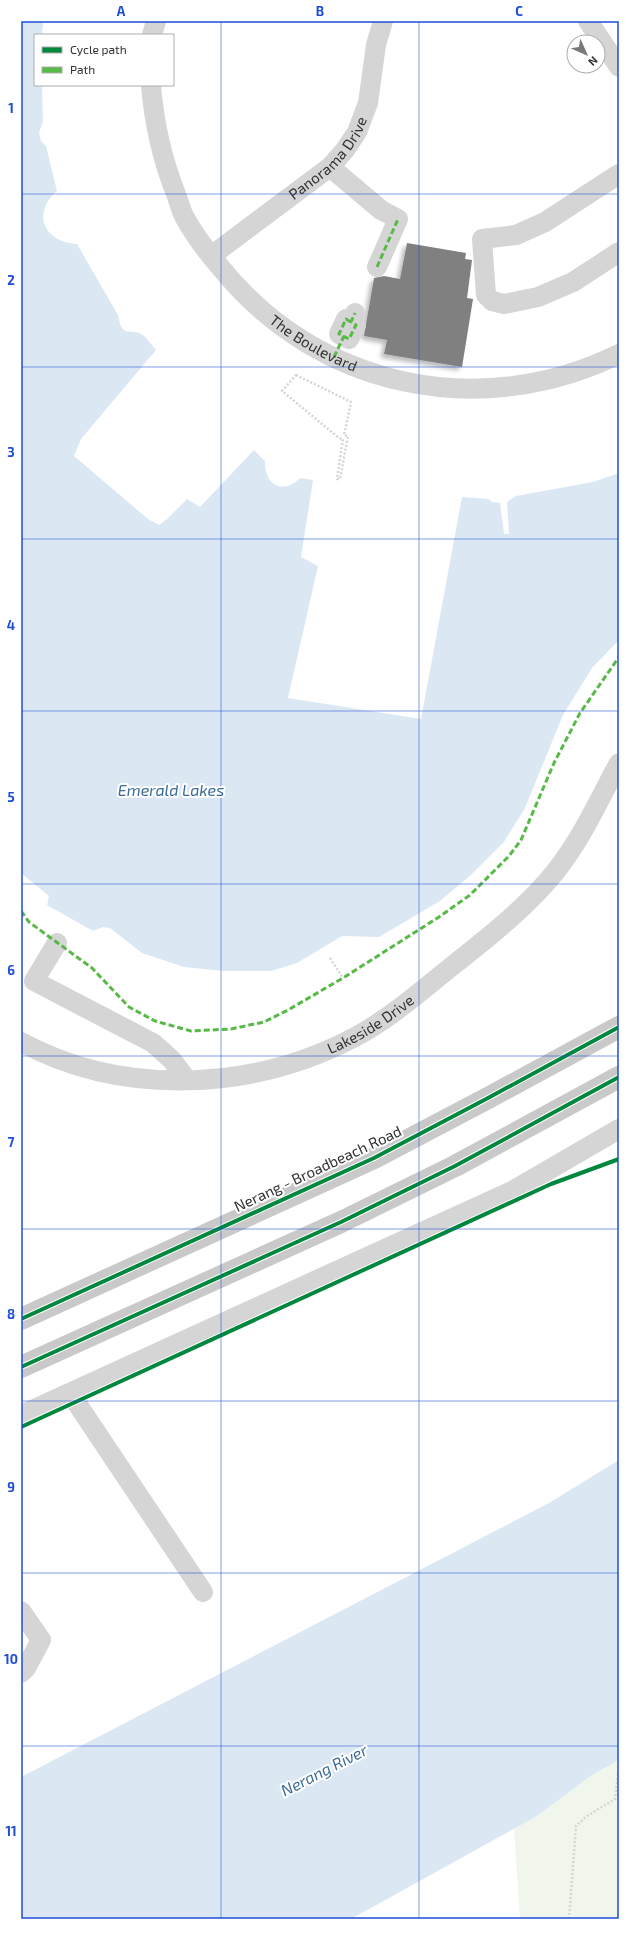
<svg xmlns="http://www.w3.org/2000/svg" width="640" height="1940" font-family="'Exo 2',sans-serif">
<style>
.green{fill:#f1f6ed}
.water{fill:#dbe8f3}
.building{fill:#808080;filter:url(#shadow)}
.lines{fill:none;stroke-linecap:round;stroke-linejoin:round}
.path{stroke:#d5d5d5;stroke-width:2.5;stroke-dasharray:2 2;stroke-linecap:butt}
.minor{stroke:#d5d5d5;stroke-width:20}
.major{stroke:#c9c9c9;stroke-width:22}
.quiet{stroke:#58b947;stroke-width:3;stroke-dasharray:6 3;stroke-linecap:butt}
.cycleway-casing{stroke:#fff;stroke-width:6}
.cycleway{stroke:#00873e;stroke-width:4}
.grid{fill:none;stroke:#1d4ed8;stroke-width:1;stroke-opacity:0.55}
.labels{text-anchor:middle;stroke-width:4;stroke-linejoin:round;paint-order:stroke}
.street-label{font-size:15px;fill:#313131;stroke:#fff}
.water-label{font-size:16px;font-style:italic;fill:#3c6c96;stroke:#fff}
.neatline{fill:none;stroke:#1d4ed8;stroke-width:1.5}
.grid-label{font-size:13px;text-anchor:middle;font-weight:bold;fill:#1d4ed8}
</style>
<defs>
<filter id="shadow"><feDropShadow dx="-3.5" dy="3.5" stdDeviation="2" flood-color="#0004"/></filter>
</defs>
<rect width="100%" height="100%" fill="#fff"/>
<path class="green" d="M619,1760V1919H520L514,1828L537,1816L592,1775Z"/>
<g class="water">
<path d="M21,21H42L43,23L42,35H35V85H42L43,121L39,133L41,141L46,146L57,191C44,201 37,221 51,234C58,241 67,243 77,244L118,315C122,340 130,327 143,335C148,339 152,346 156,350L81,439L74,456L148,519L159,525L167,519L187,499L200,507L254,450L265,461C264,484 282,496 300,478L313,480L301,557L318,566L288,698L421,719L462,497L489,499L492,502L500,503L504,534H509L507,502L516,496L593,482L619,473V640L592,668L563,715L525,808L504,842L472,874L440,901L379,937L342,936L297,963L271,971H223L184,967L142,953L110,928L103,927L93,931L47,905L49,896L21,873Z"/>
<path d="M619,1460V1760L592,1775L537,1816L351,1919H21V1777L549,1503Z"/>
</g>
<path class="building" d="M407,243L466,253L465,259L472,260L467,298L473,299L462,367L384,354L387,340L364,336L374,278L384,276L400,279Z"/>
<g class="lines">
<g class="path">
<path d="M296,375L351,402L344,435L348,436L340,479H337L343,439L339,438L282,391Z"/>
<path d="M330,958L343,978"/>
<path d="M569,1919L576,1826L587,1816L615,1799L619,1766"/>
</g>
<g class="minor">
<path d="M588,21L619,67"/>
<path d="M152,35L156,21"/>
<path id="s1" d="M151,85C154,123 162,159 176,194C179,202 181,211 185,218C195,236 208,253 221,268C318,388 480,422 619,354"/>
<path d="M330,167L381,210L398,219L377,267"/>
<path d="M619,174L545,222L516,235L482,239L486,295L492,301L504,304L538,297L573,282L619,252"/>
<path id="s2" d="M211,256L330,167L345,150L357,132L368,103L376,45L383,21"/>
<path d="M351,322L346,319L339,334L349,339L356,325L351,322L355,313"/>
<path d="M57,943L34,981L153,1043L172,1060L187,1080"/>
<path id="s3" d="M21,1042C123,1097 253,1091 355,1037C391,1018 423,989 456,963C491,935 528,906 556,871C584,835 598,801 619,763"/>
<path d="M70,1393L203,1592"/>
<path d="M21,1415L514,1190L619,1129"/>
<path d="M21,1611L41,1640L26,1668L21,1673"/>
</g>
<g class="major">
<path d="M21,1319L374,1158L488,1098L619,1027"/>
<path d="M21,1367L341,1222L455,1166L619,1077"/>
</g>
<g class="quiet">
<path d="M377,267L398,219"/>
<path d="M351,322L346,319L339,334L349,339L356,325L351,322L355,313"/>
<path d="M334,357L344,336"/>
<path d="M21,911L29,922L92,968L129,1007L155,1021L191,1031L231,1029L264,1022L288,1010L343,978L439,917L470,895L509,856L521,840L554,763L580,713L619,657"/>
</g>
<g class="cycleway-casing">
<g id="cycleway">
<path d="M21,1319L374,1158L488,1098L619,1027"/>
<path d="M21,1367L341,1222L455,1166L619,1077"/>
<path d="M21,1427L551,1184L619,1159"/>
</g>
</g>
<use href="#cycleway" class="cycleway"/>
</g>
<path class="grid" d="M221,21V1919M419,21V1919M21,194H619M21,367H619M21,539H619M21,711H619M21,884H619M21,1056H619M21,1229H619M21,1401H619M21,1573H619M21,1746H619"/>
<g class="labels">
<g class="street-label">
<text dy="5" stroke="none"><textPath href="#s2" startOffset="154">Panorama Drive</textPath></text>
<text dy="5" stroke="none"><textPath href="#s1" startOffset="320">The Boulevard</textPath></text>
<text dy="5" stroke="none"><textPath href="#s3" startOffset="367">Lakeside Drive</textPath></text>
<text transform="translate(318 1169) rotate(-25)" y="5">Nerang - Broadbeach Road</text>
</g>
<g class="water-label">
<text x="171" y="796">Emerald Lakes</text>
<text transform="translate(324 1770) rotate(-27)" y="6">Nerang River</text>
</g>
</g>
<rect width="640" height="1940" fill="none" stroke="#ffffff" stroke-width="44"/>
<rect x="34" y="34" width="140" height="52" fill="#ffffff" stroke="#adadad"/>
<rect x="42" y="47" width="20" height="6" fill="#00873e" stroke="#adadad"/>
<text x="70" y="54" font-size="12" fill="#313131">Cycle path</text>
<rect x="42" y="67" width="20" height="6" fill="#58b947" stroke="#adadad"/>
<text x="70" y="74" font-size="12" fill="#313131">Path</text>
<g transform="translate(586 54) rotate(135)"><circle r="19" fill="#ffffff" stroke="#adadad"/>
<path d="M0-3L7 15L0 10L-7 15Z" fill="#797979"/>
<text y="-6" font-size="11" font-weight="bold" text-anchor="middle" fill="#313131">N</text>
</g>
<rect x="22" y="22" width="596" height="1896" class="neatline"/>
<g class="grid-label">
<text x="121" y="16">A</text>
<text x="320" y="16">B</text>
<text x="519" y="16">C</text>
<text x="11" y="113">1</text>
<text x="11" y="285">2</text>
<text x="11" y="457">3</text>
<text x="11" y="630">4</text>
<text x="11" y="802">5</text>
<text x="11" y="975">6</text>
<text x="11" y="1147">7</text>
<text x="11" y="1319">8</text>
<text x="11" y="1492">9</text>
<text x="11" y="1664">10</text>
<text x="11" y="1836">11</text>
</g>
</svg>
